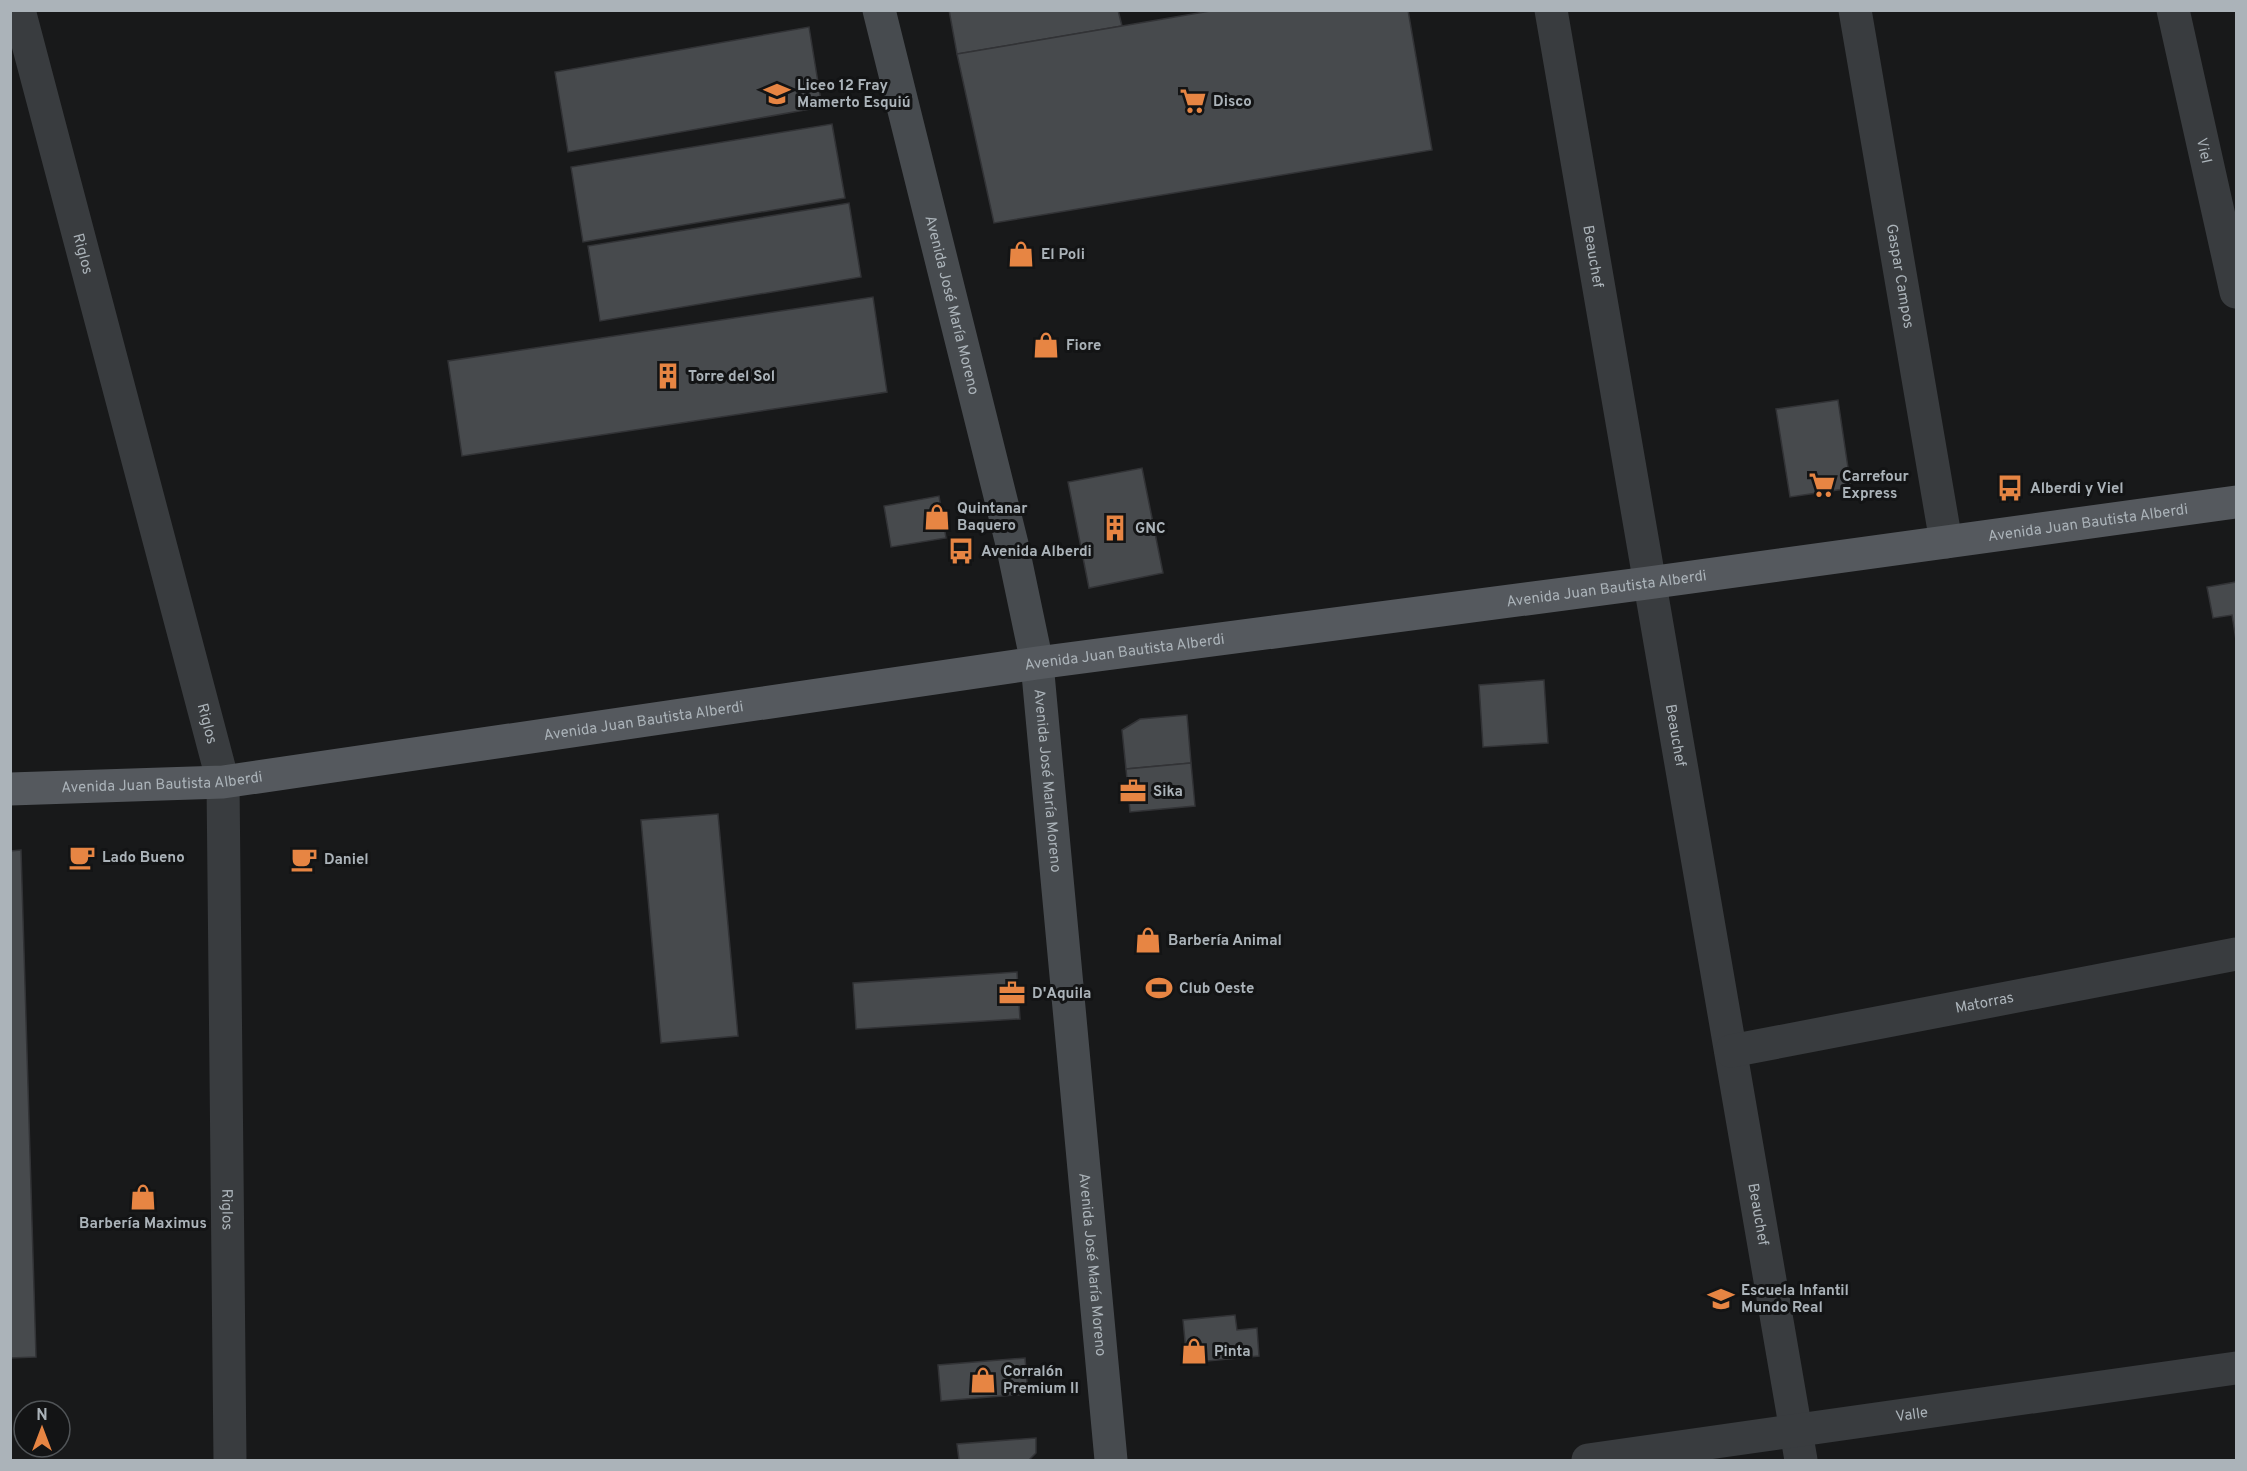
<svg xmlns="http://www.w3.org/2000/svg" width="2247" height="1471" font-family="Overpass,sans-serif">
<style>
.building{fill:#474a4d;stroke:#323336;stroke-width:1.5}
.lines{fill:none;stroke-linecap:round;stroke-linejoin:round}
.street{stroke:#393c3f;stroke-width:33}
.secondary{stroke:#474b4f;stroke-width:33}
.primary{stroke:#55595e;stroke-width:33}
.labels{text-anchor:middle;stroke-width:6;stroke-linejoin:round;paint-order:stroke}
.poi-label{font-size:15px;font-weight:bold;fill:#abb3b9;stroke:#131415;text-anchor:start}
.street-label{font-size:15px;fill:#abb3b9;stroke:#131415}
</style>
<rect width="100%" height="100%" fill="#18191a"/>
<g class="building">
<path d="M949,10H1118L1122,26L957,54Z"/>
<path d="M1216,10H1408L1432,150L994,223L957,54Z"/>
<path d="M809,27L822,107L568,152L555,72Z"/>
<path d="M832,124L845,198L583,242L571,167Z"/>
<path d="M849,203L861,277L600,321L588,246Z"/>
<path d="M873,297L887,392L462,456L448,361Z"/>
<path d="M1838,400L1851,488L1790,497L1776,409Z"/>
<path d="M1142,468L1163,573L1089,588L1068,482Z"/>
<path d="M939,496L946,538L891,547L884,506Z"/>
<path d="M2236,582V640L2232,615L2213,618L2207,587Z"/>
<path d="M1544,680L1548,743L1483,747L1479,685Z"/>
<path d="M1187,715L1191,763L1126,769L1122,730L1140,719Z"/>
<path d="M1191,763L1195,806L1130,812L1126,769Z"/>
<path d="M718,814L738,1036L661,1043L641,820Z"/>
<path d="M21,850L36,1357L10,1358V851Z"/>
<path d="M1017,972L1020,1019L856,1029L853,983Z"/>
<path d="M1235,1315L1237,1330L1257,1328L1259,1356L1187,1363L1183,1320Z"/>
<path d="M1025,1358L1028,1394L941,1401L938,1365Z"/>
<path d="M1036,1438V1453L1029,1460H959L957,1444Z"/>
</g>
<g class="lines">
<g class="street">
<path id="s1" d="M19,10L223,782L230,1460"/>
<path id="s2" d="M1551,10L1801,1460"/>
<path id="s3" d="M1855,10L1946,542"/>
<path id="s4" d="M2173,10L2236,292"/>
<path id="s5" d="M1731,1051L2236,954"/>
<path id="s6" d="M1588,1460L2236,1368"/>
</g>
<path class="secondary" id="s7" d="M879,10L1012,544L1037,663L1111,1460"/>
<path class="primary" id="s8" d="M10,789L223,782L1037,663L1648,583L2236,502"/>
</g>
<defs>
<g id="school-bare" transform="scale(2.07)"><path d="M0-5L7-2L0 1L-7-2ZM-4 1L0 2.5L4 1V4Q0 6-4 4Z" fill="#e78543" stroke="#131415" stroke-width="2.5" paint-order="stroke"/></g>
<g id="supermarket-bare" transform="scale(2.07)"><path d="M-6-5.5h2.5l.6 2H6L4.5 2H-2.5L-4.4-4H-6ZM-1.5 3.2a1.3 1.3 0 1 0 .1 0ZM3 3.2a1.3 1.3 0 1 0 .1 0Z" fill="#e78543" stroke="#131415" stroke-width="2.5" paint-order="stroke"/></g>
<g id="shop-bare" transform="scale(2.07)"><path d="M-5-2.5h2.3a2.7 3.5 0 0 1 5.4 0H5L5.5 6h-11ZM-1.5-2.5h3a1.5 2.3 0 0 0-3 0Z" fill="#e78543" stroke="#131415" stroke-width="2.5" paint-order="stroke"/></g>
<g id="building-bare" transform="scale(2.07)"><path d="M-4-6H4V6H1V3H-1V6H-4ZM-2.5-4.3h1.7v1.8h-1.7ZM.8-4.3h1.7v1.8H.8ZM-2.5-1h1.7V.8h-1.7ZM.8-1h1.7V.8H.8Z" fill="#e78543" stroke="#131415" stroke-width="2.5" paint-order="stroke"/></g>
<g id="bus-bare" transform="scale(2.07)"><path d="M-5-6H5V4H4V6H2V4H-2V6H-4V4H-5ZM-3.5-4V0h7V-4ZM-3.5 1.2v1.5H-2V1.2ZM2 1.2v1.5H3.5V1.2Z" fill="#e78543" stroke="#131415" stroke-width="2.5" paint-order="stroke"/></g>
<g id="office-bare" transform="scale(2.07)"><path d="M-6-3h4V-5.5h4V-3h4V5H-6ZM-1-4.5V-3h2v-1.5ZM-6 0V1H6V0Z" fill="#e78543" stroke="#131415" stroke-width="2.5" paint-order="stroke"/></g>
<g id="cafe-bare" transform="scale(2.07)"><path d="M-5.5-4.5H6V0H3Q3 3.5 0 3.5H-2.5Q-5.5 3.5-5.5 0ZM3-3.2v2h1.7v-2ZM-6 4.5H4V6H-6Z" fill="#e78543" stroke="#131415" stroke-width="2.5" paint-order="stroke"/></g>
<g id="stadium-bare" transform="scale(2.07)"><path d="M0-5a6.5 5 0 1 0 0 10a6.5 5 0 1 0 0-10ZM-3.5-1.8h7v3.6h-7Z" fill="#e78543" stroke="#131415" stroke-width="2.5" paint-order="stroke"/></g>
</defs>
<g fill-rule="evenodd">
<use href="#school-bare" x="777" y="94"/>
<use href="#supermarket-bare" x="1193" y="101"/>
<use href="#shop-bare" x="1021" y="254"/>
<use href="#shop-bare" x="1046" y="345"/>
<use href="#building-bare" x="668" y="376"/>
<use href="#supermarket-bare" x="1822" y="485"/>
<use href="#bus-bare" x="2010" y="488"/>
<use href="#shop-bare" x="937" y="517"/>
<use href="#building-bare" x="1115" y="528"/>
<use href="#bus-bare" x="961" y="551"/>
<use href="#office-bare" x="1133" y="791"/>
<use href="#cafe-bare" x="82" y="857"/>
<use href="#cafe-bare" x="304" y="859"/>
<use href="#shop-bare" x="1148" y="940"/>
<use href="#stadium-bare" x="1159" y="988"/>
<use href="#office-bare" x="1012" y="993"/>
<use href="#shop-bare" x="143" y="1197"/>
<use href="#school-bare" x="1721" y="1299"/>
<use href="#shop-bare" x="1194" y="1351"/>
<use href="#shop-bare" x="983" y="1380"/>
</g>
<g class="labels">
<g class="poi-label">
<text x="797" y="90">Liceo 12 Fray<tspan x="797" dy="17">Mamerto Esquiú</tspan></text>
<text x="1213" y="106">Disco</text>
<text x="1041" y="259">El Poli</text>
<text x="1066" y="350">Fiore</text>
<text x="688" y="381">Torre del Sol</text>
<text x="1842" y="481">Carrefour<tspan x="1842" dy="17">Express</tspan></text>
<text x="2030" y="493">Alberdi y Viel</text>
<text x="957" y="513">Quintanar<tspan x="957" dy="17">Baquero</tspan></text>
<text x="1135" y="533">GNC</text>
<text x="981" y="556">Avenida Alberdi</text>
<text x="1153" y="796">Sika</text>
<text x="102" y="862">Lado Bueno</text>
<text x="324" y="864">Daniel</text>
<text x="1168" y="945">Barbería Animal</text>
<text x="1179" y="993">Club Oeste</text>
<text x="1032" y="998">D'Aquila</text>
<text x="143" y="1228" text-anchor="middle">Barbería Maximus</text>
<text x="1741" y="1295">Escuela Infantil<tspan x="1741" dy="17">Mundo Real</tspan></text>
<text x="1214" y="1356">Pinta</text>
<text x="1003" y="1376">Corralón<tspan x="1003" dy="17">Premium II</tspan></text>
</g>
<g class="street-label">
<text dy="5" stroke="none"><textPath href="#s4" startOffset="144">Viel</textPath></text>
<text dy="5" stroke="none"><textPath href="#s1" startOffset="252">Riglos</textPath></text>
<text dy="5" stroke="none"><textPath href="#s2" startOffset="250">Beauchef</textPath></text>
<text dy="5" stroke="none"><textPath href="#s3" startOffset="270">Gaspar Campos</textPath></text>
<text dy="5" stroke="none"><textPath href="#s7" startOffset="304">Avenida José María Moreno</textPath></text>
<text dy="5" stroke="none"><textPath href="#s8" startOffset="2096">Avenida Juan Bautista Alberdi</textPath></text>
<text dy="5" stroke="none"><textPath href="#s8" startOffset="1610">Avenida Juan Bautista Alberdi</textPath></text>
<text dy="5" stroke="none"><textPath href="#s8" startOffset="1124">Avenida Juan Bautista Alberdi</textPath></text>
<text dy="5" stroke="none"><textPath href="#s8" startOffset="638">Avenida Juan Bautista Alberdi</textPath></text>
<text dy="5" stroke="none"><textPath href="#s1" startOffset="738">Riglos</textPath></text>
<text dy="5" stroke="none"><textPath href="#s2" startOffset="736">Beauchef</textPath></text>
<text dy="5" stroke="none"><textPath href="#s7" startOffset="790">Avenida José María Moreno</textPath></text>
<text dy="5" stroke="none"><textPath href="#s8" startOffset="152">Avenida Juan Bautista Alberdi</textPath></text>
<text dy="5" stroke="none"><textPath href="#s5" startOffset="258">Matorras</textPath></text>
<text dy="5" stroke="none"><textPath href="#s1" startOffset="1226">Riglos</textPath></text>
<text dy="5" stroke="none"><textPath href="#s2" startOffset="1222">Beauchef</textPath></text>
<text dy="5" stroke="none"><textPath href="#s7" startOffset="1276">Avenida José María Moreno</textPath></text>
<text dy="5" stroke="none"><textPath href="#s6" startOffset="327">Valle</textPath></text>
</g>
</g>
<rect width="2247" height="1471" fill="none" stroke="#abb3b9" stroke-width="24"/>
<g transform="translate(42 1429)"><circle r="28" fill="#131415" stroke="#505457" stroke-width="1.5"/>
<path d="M0-4.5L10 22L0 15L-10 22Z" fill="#e78543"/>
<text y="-9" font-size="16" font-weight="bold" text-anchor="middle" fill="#abb3b9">N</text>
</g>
</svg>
